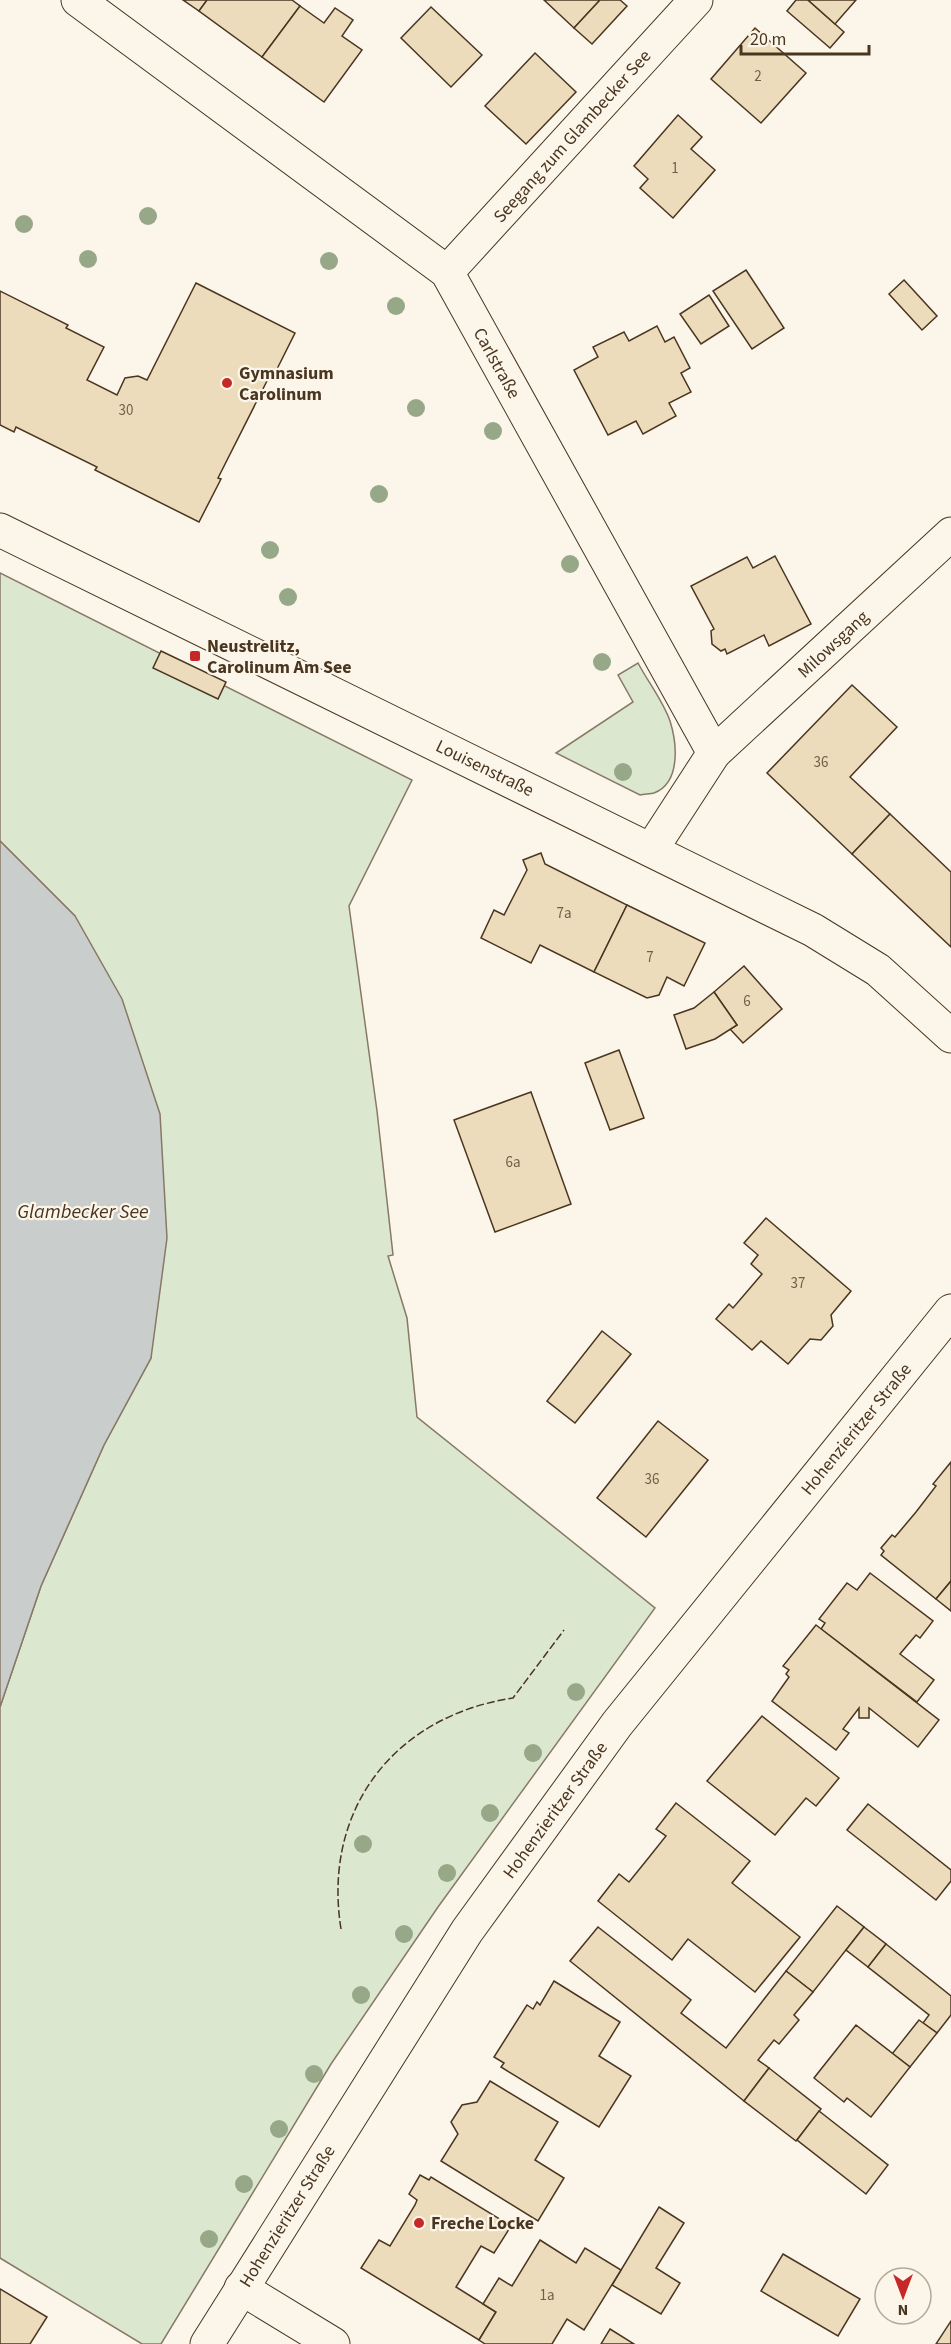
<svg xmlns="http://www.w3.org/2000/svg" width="951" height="2344" font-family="'Source Sans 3',sans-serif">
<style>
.green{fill:#dce7d0;stroke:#887966;stroke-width:1.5}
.water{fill:#c9cecd;stroke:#887966;stroke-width:1.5}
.building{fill:#ecdcbc;stroke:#4a3520;stroke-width:1.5}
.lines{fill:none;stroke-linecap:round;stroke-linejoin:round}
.street-casing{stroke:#4a3520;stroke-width:35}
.street{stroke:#fbf6e9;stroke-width:33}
.fence{stroke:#4a3520;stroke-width:1.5;stroke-dasharray:8 3;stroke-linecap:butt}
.tree{fill:#96a887}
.poi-dot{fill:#c62828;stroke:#fbf6e9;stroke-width:2}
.labels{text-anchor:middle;stroke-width:4.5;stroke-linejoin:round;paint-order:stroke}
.number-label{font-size:15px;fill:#725f47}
.street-label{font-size:18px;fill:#4a3520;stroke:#fbf6e9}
.poi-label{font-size:18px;font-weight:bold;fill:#4a3520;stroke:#fbf6e9;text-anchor:start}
.water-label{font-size:20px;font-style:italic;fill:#4a3520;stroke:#fbf6e9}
</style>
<rect width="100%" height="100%" fill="#fbf6e9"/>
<g class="green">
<path d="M0,573L412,780L349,906L377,1111L393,1255L388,1256L407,1318L417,1417L655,1608L438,1907L331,2064L161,2344H142L0,2258V1707L41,1586L104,1445L151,1358L75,916L0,841Z"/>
<path d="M638,663C648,682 663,701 670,721C677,743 681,783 654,793C650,794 644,794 640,795L556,753L633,702L618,675Z"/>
</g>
<path class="water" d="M0,841L75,916L122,999L160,1114L167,1238L151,1358L104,1445L41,1586L0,1707Z"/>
<g class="building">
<path d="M183,0H207L199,11Z"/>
<path d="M207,0H292L300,6L262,57L199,11Z"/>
<path d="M544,0H600L574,28Z"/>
<path d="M600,0H620L627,6L592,44L574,28Z"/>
<path d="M796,0H808L844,32L830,48L787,11Z"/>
<path d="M808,0H856L835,24Z"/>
<path d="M300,6L324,23L335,8L353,20L342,36L362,50L324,102L262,57Z"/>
<path d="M431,7L482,55L451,87L401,38Z"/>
<path d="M755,28L806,73L761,123L711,79Z"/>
<path d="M535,53L576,92L526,144L485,106Z"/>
<path d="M678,115L702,137L691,149L715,170L673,218L640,188L648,179L634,166Z"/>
<path d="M746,270L784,328L752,349L713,291Z"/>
<path d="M904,280L937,316L922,330L889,294Z"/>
<path d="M196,283L295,333L274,375L271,373L218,478L221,479L199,522L95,470L97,467L16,427L14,432L0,425V291L68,325L66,328L104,347L87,380L117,395L125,378L138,376L147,380Z"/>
<path d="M709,295L729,326L701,344L680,314Z"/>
<path d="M657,326L665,342L674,337L690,368L681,373L691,392L669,403L676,416L643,434L636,421L608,435L574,370L598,357L593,347L624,332L629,341Z"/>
<path d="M775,556L811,624L769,646L764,635L727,654L725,649L721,651L712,644L711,631L714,629L691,586L747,557L753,568Z"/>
<path d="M161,651L226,682L218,699L153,668Z"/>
<path d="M852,685L897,727L850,777L890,814L852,854L767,773Z"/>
<path d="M890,814L951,872V947L852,854Z"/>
<path d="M541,853L545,864L627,905L594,972L540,945L531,963L481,938L494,910L504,915L527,870L523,860Z"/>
<path d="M627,905L705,943L684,986L667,977L659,995L647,998L594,972Z"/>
<path d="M744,966L782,1009L743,1043L730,1029L737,1025L714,992Z"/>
<path d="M714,992L737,1025L715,1039L686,1049L674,1015L694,1008Z"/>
<path d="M619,1050L644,1118L610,1130L585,1063Z"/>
<path d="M531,1092L571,1204L495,1232L454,1120Z"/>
<path d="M766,1218L851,1291L831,1315L833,1326L821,1340L810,1339L788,1364L761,1341L752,1350L716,1319L729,1304L733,1308L762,1274L751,1264L758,1255L744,1243Z"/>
<path d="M602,1331L631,1354L575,1423L547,1401Z"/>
<path d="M658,1421L708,1460L646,1537L597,1498Z"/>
<path d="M951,1462V1581L936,1599L881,1555L884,1551L881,1548L892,1535L895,1537L916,1512L936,1486L933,1484Z"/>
<path d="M870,1573L933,1621L920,1638L916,1635L900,1654L934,1680L917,1702L821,1629L825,1623L819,1619L847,1583L857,1590Z"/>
<path d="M951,1581V1611L936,1599Z"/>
<path d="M816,1625L939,1720L918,1747L869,1708V1718H859V1708L843,1729L849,1733L836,1750L772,1701L789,1677L786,1674L789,1670L783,1666Z"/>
<path d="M762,1716L839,1778L816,1806L806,1798L775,1835L707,1781Z"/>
<path d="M676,1803L750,1861L732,1883L800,1937L755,1992L688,1939L672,1960L598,1901L619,1874L629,1882L646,1861L666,1836L656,1829Z"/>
<path d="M868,1804L951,1870V1881L936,1900L847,1830Z"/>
<path d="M837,1906L864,1927L813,1992L786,1971Z"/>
<path d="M598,1927L691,2000L681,2013L726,2048L786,1971L813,1992L794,2015L799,2020L779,2044L774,2040L758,2060L769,2068L744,2101L570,1961Z"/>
<path d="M864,1927L886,1944L868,1967L846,1950Z"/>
<path d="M886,1944L951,1996V2015L937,2033L923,2023L929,2015L868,1967Z"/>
<path d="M554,1981L620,2022L599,2056L631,2076L599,2127L501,2067L504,2063L494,2057L527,2005L533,2009L537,2002L540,2005Z"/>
<path d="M919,2020L937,2033L910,2067L892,2054Z"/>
<path d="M856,2025L910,2067L871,2117L847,2098L844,2102L814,2078Z"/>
<path d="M769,2068L821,2109L796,2141L744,2101Z"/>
<path d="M490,2081L558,2122L535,2160L564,2178L538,2221L441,2161L458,2134L451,2122L462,2105L477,2102Z"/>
<path d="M819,2111L888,2165L866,2194L797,2140Z"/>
<path d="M420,2175L429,2180L431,2177L511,2226L494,2253L481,2246L456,2287L496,2312L479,2340L361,2268L379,2240L390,2246L415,2205L417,2200L409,2194Z"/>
<path d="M659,2207L684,2223L656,2268L680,2283L661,2314L612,2285Z"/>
<path d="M540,2240L576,2263L585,2248L621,2270L584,2330L567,2319L552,2344H485L479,2340L496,2312L483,2304L499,2278L512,2286Z"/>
<path d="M783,2254L860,2299L838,2336L761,2291Z"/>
<path d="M0,2289L47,2317L30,2344H0Z"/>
<path d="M951,2321V2344H936Z"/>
<path d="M610,2329L634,2344H601Z"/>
</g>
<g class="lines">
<g class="street-casing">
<g id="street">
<path d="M78,0L447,272L714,753L651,850"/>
<path d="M447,272L696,0"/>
<path d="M0,530L813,930L878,970L951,1036"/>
<path d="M714,753L951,534"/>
<path d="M241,2288L333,2344"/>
<path d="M207,2344L467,1931L617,1724L951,1311"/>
</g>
</g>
<use href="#street" class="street"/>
<path class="fence" d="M341,1929C322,1810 394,1716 513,1698L564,1630"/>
</g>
<g class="tree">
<circle cx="148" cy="216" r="9"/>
<circle cx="24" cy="224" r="9"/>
<circle cx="88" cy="259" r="9"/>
<circle cx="329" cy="261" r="9"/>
<circle cx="396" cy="306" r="9"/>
<circle cx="416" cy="408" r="9"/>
<circle cx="493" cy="431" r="9"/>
<circle cx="379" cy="494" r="9"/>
<circle cx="270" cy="550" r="9"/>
<circle cx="570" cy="564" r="9"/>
<circle cx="288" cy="597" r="9"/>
<circle cx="602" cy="662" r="9"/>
<circle cx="623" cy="772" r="9"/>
<circle cx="576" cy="1692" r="9"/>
<circle cx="533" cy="1753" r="9"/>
<circle cx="490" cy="1813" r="9"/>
<circle cx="363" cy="1844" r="9"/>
<circle cx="447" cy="1873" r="9"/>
<circle cx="404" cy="1934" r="9"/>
<circle cx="361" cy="1995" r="9"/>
<circle cx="314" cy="2074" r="9"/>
<circle cx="279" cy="2129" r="9"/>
<circle cx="244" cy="2184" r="9"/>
<circle cx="209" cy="2239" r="9"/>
</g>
<g class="poi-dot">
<circle cx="227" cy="383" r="6"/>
<rect x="189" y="650" width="12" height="12" rx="3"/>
<circle cx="419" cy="2223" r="6"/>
</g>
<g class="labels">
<g class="number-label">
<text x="758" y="81">2</text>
<text x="675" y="173">1</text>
<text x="126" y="415">30</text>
<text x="821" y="767">36</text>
<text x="564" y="918">7a</text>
<text x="650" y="962">7</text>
<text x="747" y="1006">6</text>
<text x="513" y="1167">6a</text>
<text x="798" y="1288">37</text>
<text x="652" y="1484">36</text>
<text x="547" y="2300">1a</text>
</g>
<g class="street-label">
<text transform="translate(572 136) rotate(-48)" y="6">Seegang zum Glambecker See</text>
<text transform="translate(497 363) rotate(61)" y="6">Carlstraße</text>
<text transform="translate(833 644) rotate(-43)" y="6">Milowsgang</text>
<text transform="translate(485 768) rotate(26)" y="6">Louisenstraße</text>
<text transform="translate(856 1429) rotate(-51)" y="6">Hohenzieritzer Straße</text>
<text transform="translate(555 1810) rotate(-54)" y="6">Hohenzieritzer Straße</text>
<text transform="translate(287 2216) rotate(-58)" y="6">Hohenzieritzer Straße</text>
</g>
<g class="poi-label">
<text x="239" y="379">Gymnasium<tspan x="239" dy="21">Carolinum</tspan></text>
<text x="207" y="652">Neustrelitz,<tspan x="207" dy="21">Carolinum Am See</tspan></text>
<text x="431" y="2229">Freche Locke</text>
</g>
<g class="water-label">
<text x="83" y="1218">Glambecker See</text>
</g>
</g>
<g transform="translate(903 2296) rotate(180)"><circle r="28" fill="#fbf6e9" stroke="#b4a999" stroke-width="1.5"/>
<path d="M0-4.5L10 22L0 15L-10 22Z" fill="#c62828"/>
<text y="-9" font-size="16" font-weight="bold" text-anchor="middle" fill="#4a3520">N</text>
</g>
<path d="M741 45v9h128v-9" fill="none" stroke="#4a3520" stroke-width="3"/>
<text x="750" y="45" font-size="18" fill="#4a3520" stroke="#fbf6e9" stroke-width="4.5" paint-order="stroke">20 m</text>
</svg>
